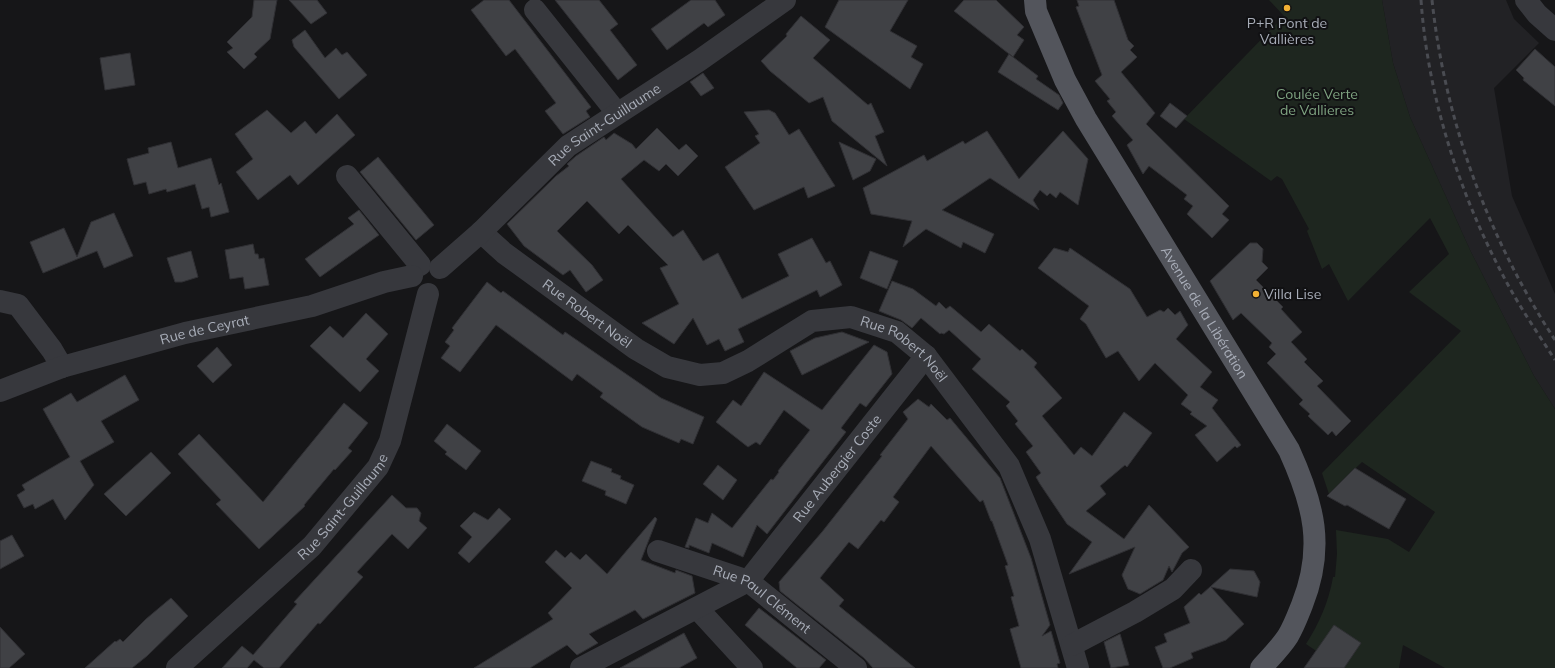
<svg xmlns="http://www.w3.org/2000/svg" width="1555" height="668" font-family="Mulish,sans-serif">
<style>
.built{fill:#222225}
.green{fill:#1e261f}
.building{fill:#404145;stroke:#303034}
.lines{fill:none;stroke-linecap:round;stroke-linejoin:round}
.minor{stroke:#37383d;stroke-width:22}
.major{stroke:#53555c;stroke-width:22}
.rail{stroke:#4a4c52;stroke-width:3;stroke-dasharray:5 4;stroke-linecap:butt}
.poi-dot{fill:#f2b134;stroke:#111113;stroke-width:1.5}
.labels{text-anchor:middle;stroke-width:4;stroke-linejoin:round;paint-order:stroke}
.poi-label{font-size:14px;fill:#a8adb8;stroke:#111113}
.park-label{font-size:14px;fill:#7fa381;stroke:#111113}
.street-label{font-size:14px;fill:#a8adb8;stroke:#111113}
</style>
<rect width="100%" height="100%" fill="#161618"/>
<path class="built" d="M1382,0H1506L1514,19L1539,43L1494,88L1512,196L1555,294V409L1534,376L1470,250L1410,117L1393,63Z"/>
<path class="green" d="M1269,0H1382L1393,63L1410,117L1470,250L1534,376L1555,409V668H1445L1403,645L1399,668H1341L1306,644C1319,624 1329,601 1333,577H1335L1337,554L1336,530L1388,539L1409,552L1435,512L1362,462L1329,494L1322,473L1461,331L1409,292L1449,254L1430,218L1348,301L1329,264L1322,269L1307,231L1309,229L1282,179L1277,176L1271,181L1184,119L1284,16Z"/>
<g class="building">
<path d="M254,0H277L270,39L254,54L257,57L244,69L227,52L233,48L227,42L252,17Z"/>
<path d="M289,0H317L327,13L311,24Z"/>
<path d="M484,0H509L591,107L586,111L590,117L563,134L545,111L556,103L515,49L506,56L471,10Z"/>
<path d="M555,0H599L618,24L610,30L637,65L618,80Z"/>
<path d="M691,0H715L725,15L708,27L704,23L667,50L651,29Z"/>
<path d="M839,0H908L890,31L917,46L911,57L923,64L910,89L825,27Z"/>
<path d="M964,0H996L1024,27L1017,35L1024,40L1013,57L954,11Z"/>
<path d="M1077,0H1114L1128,40L1134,46L1130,50L1137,57L1121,72L1155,113L1146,124L1229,206L1222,214L1229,220L1212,238L1187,214L1193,206L1184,199L1187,195L1149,166L1143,174L1127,145L1133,140L1112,116L1116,112L1107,101L1110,99L1095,81L1102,75L1076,7L1079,6Z"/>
<path d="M801,16L830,40L813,58L868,105L871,103L884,132L875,136L887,166L832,121L823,97L809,103L770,71L761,61L787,36L786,34Z"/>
<path d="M305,30L325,58L336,48L342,55L347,52L367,75L339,99L294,47L292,40Z"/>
<path d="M1535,49L1555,67V106L1523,80L1524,78L1516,70Z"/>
<path d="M130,53L135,85L105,90L100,58Z"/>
<path d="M1009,54L1038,76L1036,79L1059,95L1063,103L1058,110L998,72Z"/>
<path d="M703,73L714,88L701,96L690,82Z"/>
<path d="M1170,103L1187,116L1176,128L1160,116Z"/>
<path d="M267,110L291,133L305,121L316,134L337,114L355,135L298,185L290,175L258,200L236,172L253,159L235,134Z"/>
<path d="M769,110L775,113L789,135L799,129L835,186L808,198L804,187L754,210L725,167L760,143L755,136L759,134L744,112Z"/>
<path d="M657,128L679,150L686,144L698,156L678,176L666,164L659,171L644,160L621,179L673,237L683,230L703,261L718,253L742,299L789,276L778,254L812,238L826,263L830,261L842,285L820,297L817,290L738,329L744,342L725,351L719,339L707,345L693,318L674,344L642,323L679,304L660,268L668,265L628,225L619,234L587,201L557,231L592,265L603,280L586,292L570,270L563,275L524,246L507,224L556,176L569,166L567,164L576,156L604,137L606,140L614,133L632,144L636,149Z"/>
<path d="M987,131L1019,179L1063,131L1088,159L1078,205L1060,192L1056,198L1050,193L1047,196L1040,190L1033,200L1039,210L990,178L942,210L994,234L985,253L963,242L961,248L926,229L903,247L912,221L871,214L863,188L924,155L927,161L963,141L965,144Z"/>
<path d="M171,142L178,168L211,158L219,185L221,183L229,212L211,217L209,207L202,209L195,184L167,192L166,189L149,194L146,182L134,185L127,159L149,153L148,148Z"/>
<path d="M839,142L876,159L870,171L853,180Z"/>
<path d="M378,157L434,225L416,240L360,172Z"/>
<path d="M359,210L379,235L320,277L305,259L354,224L348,218Z"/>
<path d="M114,213L133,256L104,268L97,251L43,273L30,242L64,228L77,257L91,222Z"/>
<path d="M1250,243H1257L1263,249L1262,262L1268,268L1256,280L1283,307L1281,309L1302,332L1291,342L1307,359L1304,362L1323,381L1317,386L1351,421L1336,436L1332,431L1328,435L1308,416L1310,414L1299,404L1303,400L1267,363L1276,354L1269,347L1272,343L1241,313L1233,320L1210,281Z"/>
<path d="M253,244L255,254H258L259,259L264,258L269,285L245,289L243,277L230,279L225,250Z"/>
<path d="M1054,248L1068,252L1070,248L1130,289L1147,317L1160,310L1164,312L1168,308L1175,315L1180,311L1188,325L1176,339L1212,372L1200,387L1218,400L1212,408L1241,445L1237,448L1235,446L1217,462L1195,435L1207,426L1190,414L1192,412L1181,404L1188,395L1155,363L1139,381L1118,351L1106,358L1086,324L1080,319L1089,306L1038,268Z"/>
<path d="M191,251L198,277L182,282H175L167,258Z"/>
<path d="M870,251L898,261L887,289L860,278Z"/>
<path d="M892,281L913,289L936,306L939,302L946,309L950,306L981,332L989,324L1020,351L1022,349L1037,363L1034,367L1062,398L1042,416L1074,455L1081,447L1092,456L1124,412L1152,433L1127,467L1125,465L1100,486L1106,494L1086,511L1124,539L1149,505L1189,547L1182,553L1172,572L1169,566L1163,580L1140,594L1128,589L1122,575L1135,547L1069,574L1092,542L1067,524L1040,484L1036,477L1041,473L1026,452L1033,446L1015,424L1018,421L1006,406L1010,402L972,369L981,359L949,330L944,334L941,333L940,334L921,318L912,328L901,320L879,311Z"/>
<path d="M487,282L501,293L503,291L563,335L565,332L661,398L704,417L693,444L681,439L679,443L642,427L600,397L603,393L577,374L572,381L496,325L460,372L441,358L450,346L445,342L454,330L452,328Z"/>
<path d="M366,313L388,334L366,359L379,371L360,392L310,346L330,326L343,338Z"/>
<path d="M842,332L869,342L802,375L790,351L815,338Z"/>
<path d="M874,345L887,352L892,374L866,407L860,403L841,428L846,432L767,534L757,525L743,557L712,543L709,553L689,545V548L685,547L696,518L708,523L712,513L732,528L771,479L773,480L779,472L778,471L810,430L784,410L760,445L756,442L748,447L716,422L733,400L741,406L764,372L822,410Z"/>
<path d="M217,347L232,365L213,383L197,366Z"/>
<path d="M125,375L139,400L101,421L114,442L80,461L94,485L65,520L53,499L35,509L33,504L24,508L17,495L25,490L22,485L70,457L43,409L71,393L77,402Z"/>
<path d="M918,399L929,407L931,404L947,420L950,418L1000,478L1031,558L1050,625L1042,636L1051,631L1060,663L1057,664L1058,668H1021L1010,629L1019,626L1011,597L1014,596L1005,566L1008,565L992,521H991L983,500L980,502L931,446L893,497L899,502L884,522L881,520L858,549L849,542L820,578L844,600L839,606L915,668H873L864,658L780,591L779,582L822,532L882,456L880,455L908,419L903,412Z"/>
<path d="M344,403L368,423L348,448L352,451L335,470L334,469L304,505L305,506L259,549L216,504L221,500L178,454L199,434L263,502Z"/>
<path d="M447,424L481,451L466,470L445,454L447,452L434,441Z"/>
<path d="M151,452L171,473L126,516L104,494Z"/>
<path d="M591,461L612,469L611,472L621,476L620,479L634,485L626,504L605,495L606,491L582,481Z"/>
<path d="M718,465L737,480L723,500L703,484Z"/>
<path d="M1355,468L1406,499L1389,529L1347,505L1345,506L1327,496Z"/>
<path d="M392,495L406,508H417L421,513L419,521L427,528L408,549L392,534L357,572L363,577L320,624L318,623L279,668H264L254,660L247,668H222L242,646L253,655L297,604L294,602Z"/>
<path d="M499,508L511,519L469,563L458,553L472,537L460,526L474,512L488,520Z"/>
<path d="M655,517L657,519L641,560L675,573L676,570L692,576L695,593L643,619L635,610L589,634L598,643L577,655L567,645L530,668H474L553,619L548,613L572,588L545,562L556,550L565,558L571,552L580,560L586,554L607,574Z"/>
<path d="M12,535L24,556L0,569V541Z"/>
<path d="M1230,569L1254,571L1260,582L1257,597L1211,587L1244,624L1226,640L1191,653L1193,658L1170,668H1163L1155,647L1167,642L1164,634L1190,623L1184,607L1199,593L1201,595Z"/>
<path d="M171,598L188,616L147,656L132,668H85L115,641L116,642L120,639L123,642L146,619Z"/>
<path d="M759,608L826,660L819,668H797L745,625Z"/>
<path d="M1334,625L1361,643L1344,668H1304Z"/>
<path d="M0,627L25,654L9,668H0Z"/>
<path d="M684,633L697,658L679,668H620Z"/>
<path d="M1120,634L1129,665L1111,668L1104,642Z"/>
</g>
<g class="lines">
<g class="minor">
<path d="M1526,0L1537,14L1555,30"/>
<path d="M535,10L617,113"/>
<path d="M347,176L420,265"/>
<path id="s1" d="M481,232L504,253L636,349L667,367L700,375L723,373L748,361L812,321L851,317L897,332L926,356L1009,466L1040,539L1078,668"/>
<path id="s2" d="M440,268L481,232L568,146L700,60L785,0"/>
<path d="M0,301L18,305L52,350L62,367"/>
<path id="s3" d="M0,391L62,367L185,333L312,306L384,282L412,276"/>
<path id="s4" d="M658,551L748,581L856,668"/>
<path d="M697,608L752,668"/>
<path d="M1072,645L1135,612L1173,589L1191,570"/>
<path id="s5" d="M177,668L312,546L378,467L390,441L428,294"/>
<path id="s6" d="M581,668L748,581L926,356"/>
</g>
<path class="major" id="s7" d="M1035,0L1036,11L1065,80L1086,119L1289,450C1314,505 1325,547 1302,605C1298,615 1294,626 1288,636C1281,647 1270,658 1261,668"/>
<g class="rail">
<path d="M1421,0C1428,99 1460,196 1507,283C1521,309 1539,335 1555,360"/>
<path d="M1432,0C1445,121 1488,238 1555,340"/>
</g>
</g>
<g class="poi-dot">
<circle cx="1287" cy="8" r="4"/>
<circle cx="1256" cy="294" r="4"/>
</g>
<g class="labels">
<g class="poi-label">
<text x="1287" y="28">P+R Pont de<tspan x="1287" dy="16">Vallières</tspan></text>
<text x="1264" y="299" text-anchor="start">Villa Lise</text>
</g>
<g class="park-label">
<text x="1317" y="99">Coulée Verte<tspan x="1317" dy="16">de Vallieres</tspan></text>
</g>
<g class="street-label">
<text dy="5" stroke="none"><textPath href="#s2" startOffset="219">Rue Saint-Guillaume</textPath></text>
<text dy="5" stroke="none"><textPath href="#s7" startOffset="357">Avenue de la Libération</textPath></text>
<text dy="5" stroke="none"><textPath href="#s1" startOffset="134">Rue Robert Noël</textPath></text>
<text dy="5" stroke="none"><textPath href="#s3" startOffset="214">Rue de Ceyrat</textPath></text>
<text dy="5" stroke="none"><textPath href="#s1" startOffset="493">Rue Robert Noël</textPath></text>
<text dy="5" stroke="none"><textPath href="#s6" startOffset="332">Rue Aubergier Coste</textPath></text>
<text dy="5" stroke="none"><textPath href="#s5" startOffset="232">Rue Saint-Guillaume</textPath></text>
<text dy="5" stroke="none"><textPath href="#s4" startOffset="116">Rue Paul Clément</textPath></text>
</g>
</g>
</svg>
